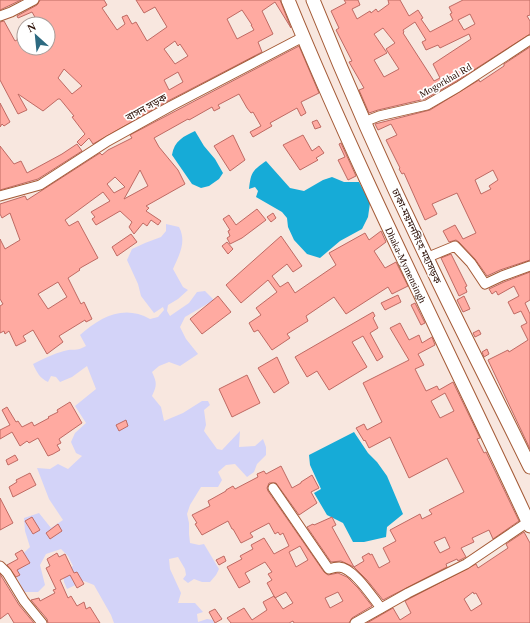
<svg xmlns="http://www.w3.org/2000/svg" width="530" height="623" font-family="'Times New Roman','Noto Sans Bengali',serif">
<style>
.green{fill:#d3d3f8}
.water{fill:#16abd7}
.building{fill:#ffaaa1;stroke:#bf6a63;fill-rule:evenodd}
.lines{fill:none;stroke-linecap:round;stroke-linejoin:round}
.minor-casing{stroke:#a45a36;stroke-width:11}
.highway-casing{stroke:#a45a36;stroke-width:15}
.minor{stroke:#fff;stroke-width:9}
.highway{stroke:#fff;stroke-width:13}
.labels{text-anchor:middle;stroke-width:3.5;stroke-linejoin:round;paint-order:stroke}
.street-label{font-size:10px;fill:#270a00;stroke:#fff}
</style>
<rect width="100%" height="100%" fill="#f8e7df"/>
<path class="green" d="M166,224L179,227C187,242 179,255 173,269L183,287L188,290L178,299L168,305L167,311L170,316L189,303L197,292L205,291L214,300L185,317L180,327L186,339L198,354L180,366L169,362L159,366L152,372C157,383 157,385 152,396L161,407L164,421L183,413L202,401H208L210,405L204,410L206,425L204,431L217,449L222,450L240,431L239,447L255,446L263,439L266,447V455L257,464L254,472L247,477L235,464L226,465L218,472L222,480L218,487H201L190,505L187,514L189,523V534L190,543L199,545L204,544L219,569L216,575L210,582H202L194,579L188,583L183,579L186,575L185,569L178,557L169,559L170,569L181,593L178,603H195L203,612L197,614L198,622L207,619L213,620L214,623H114L111,615L94,585L84,581L67,589L64,582L63,573L73,566L68,556L61,549L46,554L40,565L45,585L38,592H24L11,565L30,547L25,531L24,518L39,513L51,528L63,520L49,499L37,468L50,469L58,464L68,469L82,456L76,453L71,442L75,433L86,423L75,406L96,389L87,366L72,377L60,382L56,377L51,376L48,382C40,378 37,373 33,364C43,359 53,354 64,351C73,348 76,352 86,346L80,335C100,317 124,304 150,319L158,317L164,310L163,307L154,313L141,296L138,284L127,260L132,249L145,243L161,237L166,231Z"/>
<g class="water">
<path d="M195,131L204,146L215,159L223,173L219,179L209,186L201,188L192,184L172,155C174,141 184,136 195,131Z"/>
<path d="M266,161L290,188L304,191L323,180L332,177L344,182H359L370,203L368,217L362,229L340,241L320,258L307,254L294,240L288,227L287,218L282,212L256,197L258,191L255,187L249,189C251,172 252,171 266,161Z"/>
<path d="M354,432L368,453L377,462L387,476L403,514L387,527L386,537L364,542H353L343,523L327,515L314,493L321,489L310,465L309,455Z"/>
</g>
<g class="building">
<path d="M0,0H21L0,10Z"/>
<path d="M40,0H104L107,5L102,8L117,30L125,24L122,17L127,15L132,24L136,22L147,41L167,27L155,7L144,13L136,0H280L291,28L275,2L262,11L273,34L258,42L262,52L168,101L93,144L89,138L81,146L77,142L85,134L72,117L74,116L60,99H58L43,111L18,94L27,110L18,114L0,80V22L4,21L15,41L24,36V48H48V24H39L32,12L18,18L17,16L37,5ZM242,10L252,25H251L254,30L237,39L227,19ZM175,41L178,46L180,44L188,56L175,64L164,49ZM64,69L82,86L72,94L58,78ZM178,72L183,82L169,90L164,80Z"/>
<path d="M344,0H358L360,5L352,9L357,19L370,11L371,13L376,9L378,12L389,4L388,0H400L409,16L418,10L423,18L421,19L430,32L453,20L450,14L452,13L449,7L463,0H530V15L527,16L530,21V34L455,82L425,99L378,110L369,113L359,90L364,88L349,62L352,61L336,30L339,28L331,11L346,3ZM470,14L475,24L464,30L458,20ZM415,22L426,40L422,42L426,50L438,45L440,48L469,34L471,39L433,64L440,78L434,81L403,33L404,32L403,30ZM383,28L395,43L386,49L399,69L384,77L374,60L387,53L374,34Z"/>
<path d="M299,46L319,93L301,102L306,113L301,116L297,108L270,123L272,126L253,137L250,132L261,126L253,112L251,113L247,108L239,94L218,105L220,108L214,111L212,107L189,120L188,119L154,138L159,147L178,170L185,184L146,206L149,208L146,211L161,221L158,225L151,220L147,226L143,223L134,234L129,227L132,222L120,211L96,225L92,219L95,217L91,212L110,201L103,192L65,220L69,226L78,221L98,258L82,267L79,269L80,270L68,278L81,304L84,302L92,319L86,322L85,320L59,336L63,342L47,354L33,330L23,336L26,341L16,346L9,331L5,334L4,331L0,333V306L3,304L0,299V239L5,249L20,240L10,213L2,218L0,214V204L25,196L27,200L100,153L102,155L108,150L132,138L130,135ZM140,170L148,186L124,199L129,190ZM115,177L125,187L114,193L107,184ZM58,282L67,297L48,309L38,294Z"/>
<path d="M530,47V260L500,270L487,276L475,259L459,242L456,240L449,242L443,231L455,225L463,239L476,233L457,193L432,204L437,214L425,220L404,173L402,174L399,169L400,168L386,140L397,135L391,124L378,130L375,124L430,110L479,80L480,82L504,66V64ZM493,170L498,180L489,186L491,189L481,194L475,180Z"/>
<path d="M0,103L10,122L4,126L2,124L0,127Z"/>
<path d="M317,120L321,127L315,129L312,122Z"/>
<path d="M233,135L245,160L230,171L214,146Z"/>
<path d="M303,135L312,151L319,146L324,153L316,158L318,160L300,170L283,145Z"/>
<path d="M341,143L356,176L348,180L338,160L345,157L339,144Z"/>
<path d="M77,144L82,151L38,179L0,190V146L14,164L21,161L27,173L62,154Z"/>
<path d="M257,209L266,220L242,238L230,244L227,238L230,236L228,231L230,230L223,219L229,215L236,225Z"/>
<path d="M273,213L276,218L271,222L267,217Z"/>
<path d="M381,231L386,242L374,251L385,268L396,262L408,286L392,294L388,287L346,314L334,297L306,316L308,321L287,334L290,338L272,350L258,330L254,332L249,323L261,315L256,308L277,292L268,280L241,303L226,285L281,236L302,266L293,272L287,264L272,276L280,287L288,282L295,293L336,265L329,253L365,233L369,240Z"/>
<path d="M131,234L137,242L117,256L112,247Z"/>
<path d="M227,242L233,249L228,254L222,246Z"/>
<path d="M451,254L467,286L465,287L467,292L459,296L441,258Z"/>
<path d="M530,272V300L525,303L530,314V449L488,360L508,350L509,352L528,340L521,326L527,323L521,311L514,314L508,302L519,296L514,286L498,295L496,291L492,294L489,289L504,282Z"/>
<path d="M398,295L401,302L385,310L381,303Z"/>
<path d="M218,296L231,312L202,334L190,319Z"/>
<path d="M464,296L470,309L463,312L457,300Z"/>
<path d="M415,303L425,323L421,325L411,305Z"/>
<path d="M373,312L375,316L373,318L378,328L370,333L383,357L377,361L363,336L352,342L367,367L329,390L317,371L307,377L295,357Z"/>
<path d="M400,323L409,340L419,335L422,343L432,337L435,345L418,354L424,365L415,369L426,391L437,386L439,390L453,382L480,438L477,439L484,453L486,452L519,521L493,539L489,530L472,538L474,542L461,548L466,557L458,561L457,559L446,564L447,567L383,600L367,580L354,567L341,561L331,562L307,527L313,524L314,525L332,517L336,525L332,527L354,567L364,561L362,557L369,553L370,555L372,554L379,568L390,562L383,548L396,541L390,530L420,514L422,519L432,514L429,510L464,492L447,458L409,478L390,437L369,448L365,440L364,441L356,428L364,424L367,430L382,422L363,383L409,360L390,328ZM445,393L454,411L440,418L431,401ZM445,537L450,548L440,553L434,542Z"/>
<path d="M479,330L481,334L475,337L473,333Z"/>
<path d="M487,349L489,354L484,357L482,352Z"/>
<path d="M277,357L289,383L274,393L258,368Z"/>
<path d="M247,375L260,403L232,417L219,389Z"/>
<path d="M70,402L82,423L59,439L61,443L57,445L60,450L53,454L48,456L38,438L29,443L27,441L20,446L12,432L0,439V430L10,425L2,410L7,407L16,422L18,421L22,427L32,422L34,426L49,418L48,417L58,412L57,410Z"/>
<path d="M126,420L128,426L119,431L116,425Z"/>
<path d="M15,455L18,460L8,465L6,460Z"/>
<path d="M281,466L292,488L301,483V482L312,475L319,488L311,492L317,503L299,515L276,483H269L267,488L268,491L324,572L328,575L338,573L347,577L358,588L372,606L352,618L349,623H294L293,621L289,623H231L227,618L244,608L252,620L267,610L263,602L274,596L283,609L293,603L286,592L275,598L267,583L272,580L268,574L272,572L265,562L245,573L250,582L239,588L227,567L242,559L240,556L253,549L251,545L264,538L274,554L289,546L283,533L280,535L278,532L275,534L269,523L250,533L253,537L241,543L233,529H232L228,521L202,535L195,524L197,523L192,515L210,506L208,501L226,491V490L233,486L235,489L258,477L257,474L264,471L266,474ZM300,546L308,560L296,567L289,552ZM338,592L343,601L330,608L325,598Z"/>
<path d="M30,473L36,485L13,497L9,487L17,482L16,480Z"/>
<path d="M0,498L13,523L0,530Z"/>
<path d="M32,517L40,530L33,534L25,521Z"/>
<path d="M58,524L62,531L50,539L46,533Z"/>
<path d="M524,532L530,543V623H367L393,608L400,620L411,613L405,601L476,564L478,568L508,548L506,544ZM473,592L474,594L476,593L482,604L471,611L464,599Z"/>
<path d="M22,550L30,563L17,570L20,575L16,577L7,565L18,559L15,554Z"/>
<path d="M57,553L59,557L65,554L74,573L77,572L84,584L77,588L70,575L60,580L68,598L71,596L77,606L84,602L86,609L90,607L100,623H48L47,619L31,600L39,598L40,601L55,593L53,590L56,589L46,568L50,566L47,559Z"/>
<path d="M224,556L226,561L219,565L216,560Z"/>
<path d="M0,574L19,605L34,623H14L8,613L0,619Z"/>
<path d="M215,609L222,619L215,623L209,612Z"/>
</g>
<g class="lines">
<g class="minor-casing">
<g id="minor">
<path d="M0,16L11,12L34,0"/>
<path d="M364,122L379,116L427,105L458,87L530,40"/>
<path d="M0,196L40,185L108,141L171,106L303,37"/>
<path d="M426,258L455,246L471,263L485,284L502,276L530,266"/>
<path d="M273,488L328,568L329,569C332,568 335,567 339,567C354,568 372,597 381,608"/>
<path d="M0,566L7,573L24,601L42,623"/>
<path d="M355,623L408,593L466,564L528,522"/>
</g>
</g>
<g class="highway-casing">
<g id="highway">
<path id="s1" d="M288,0C361,179 449,351 530,526"/>
<path d="M313,0C348,87 386,173 427,258C460,328 496,397 530,467"/>
</g>
</g>
<use href="#minor" class="minor"/>
<use href="#highway" class="highway"/>
</g>
<g class="labels">
<g class="street-label">
<text transform="translate(445 80) rotate(-30)" y="4">Mogorkhal Rd</text>
<text transform="translate(146 107) rotate(-29)" y="4">বাসন সড়ক</text>
<text transform="translate(417 236) rotate(65)" y="4">ঢাকা-ময়মনসিংহ মহাসড়ক</text>
<text dy="4" stroke="none"><textPath href="#s1" startOffset="290">Dhaka-Mymensingh</textPath></text>
</g>
</g>
<g transform="translate(36 36) rotate(333)"><circle r="19" fill="#ffffff" stroke="#a99d99"/>
<path d="M0-3L7 15L0 10L-7 15Z" fill="#2d6a81"/>
<text y="-6" font-size="11" font-weight="bold" text-anchor="middle" fill="#270a00">N</text>
</g>
</svg>
